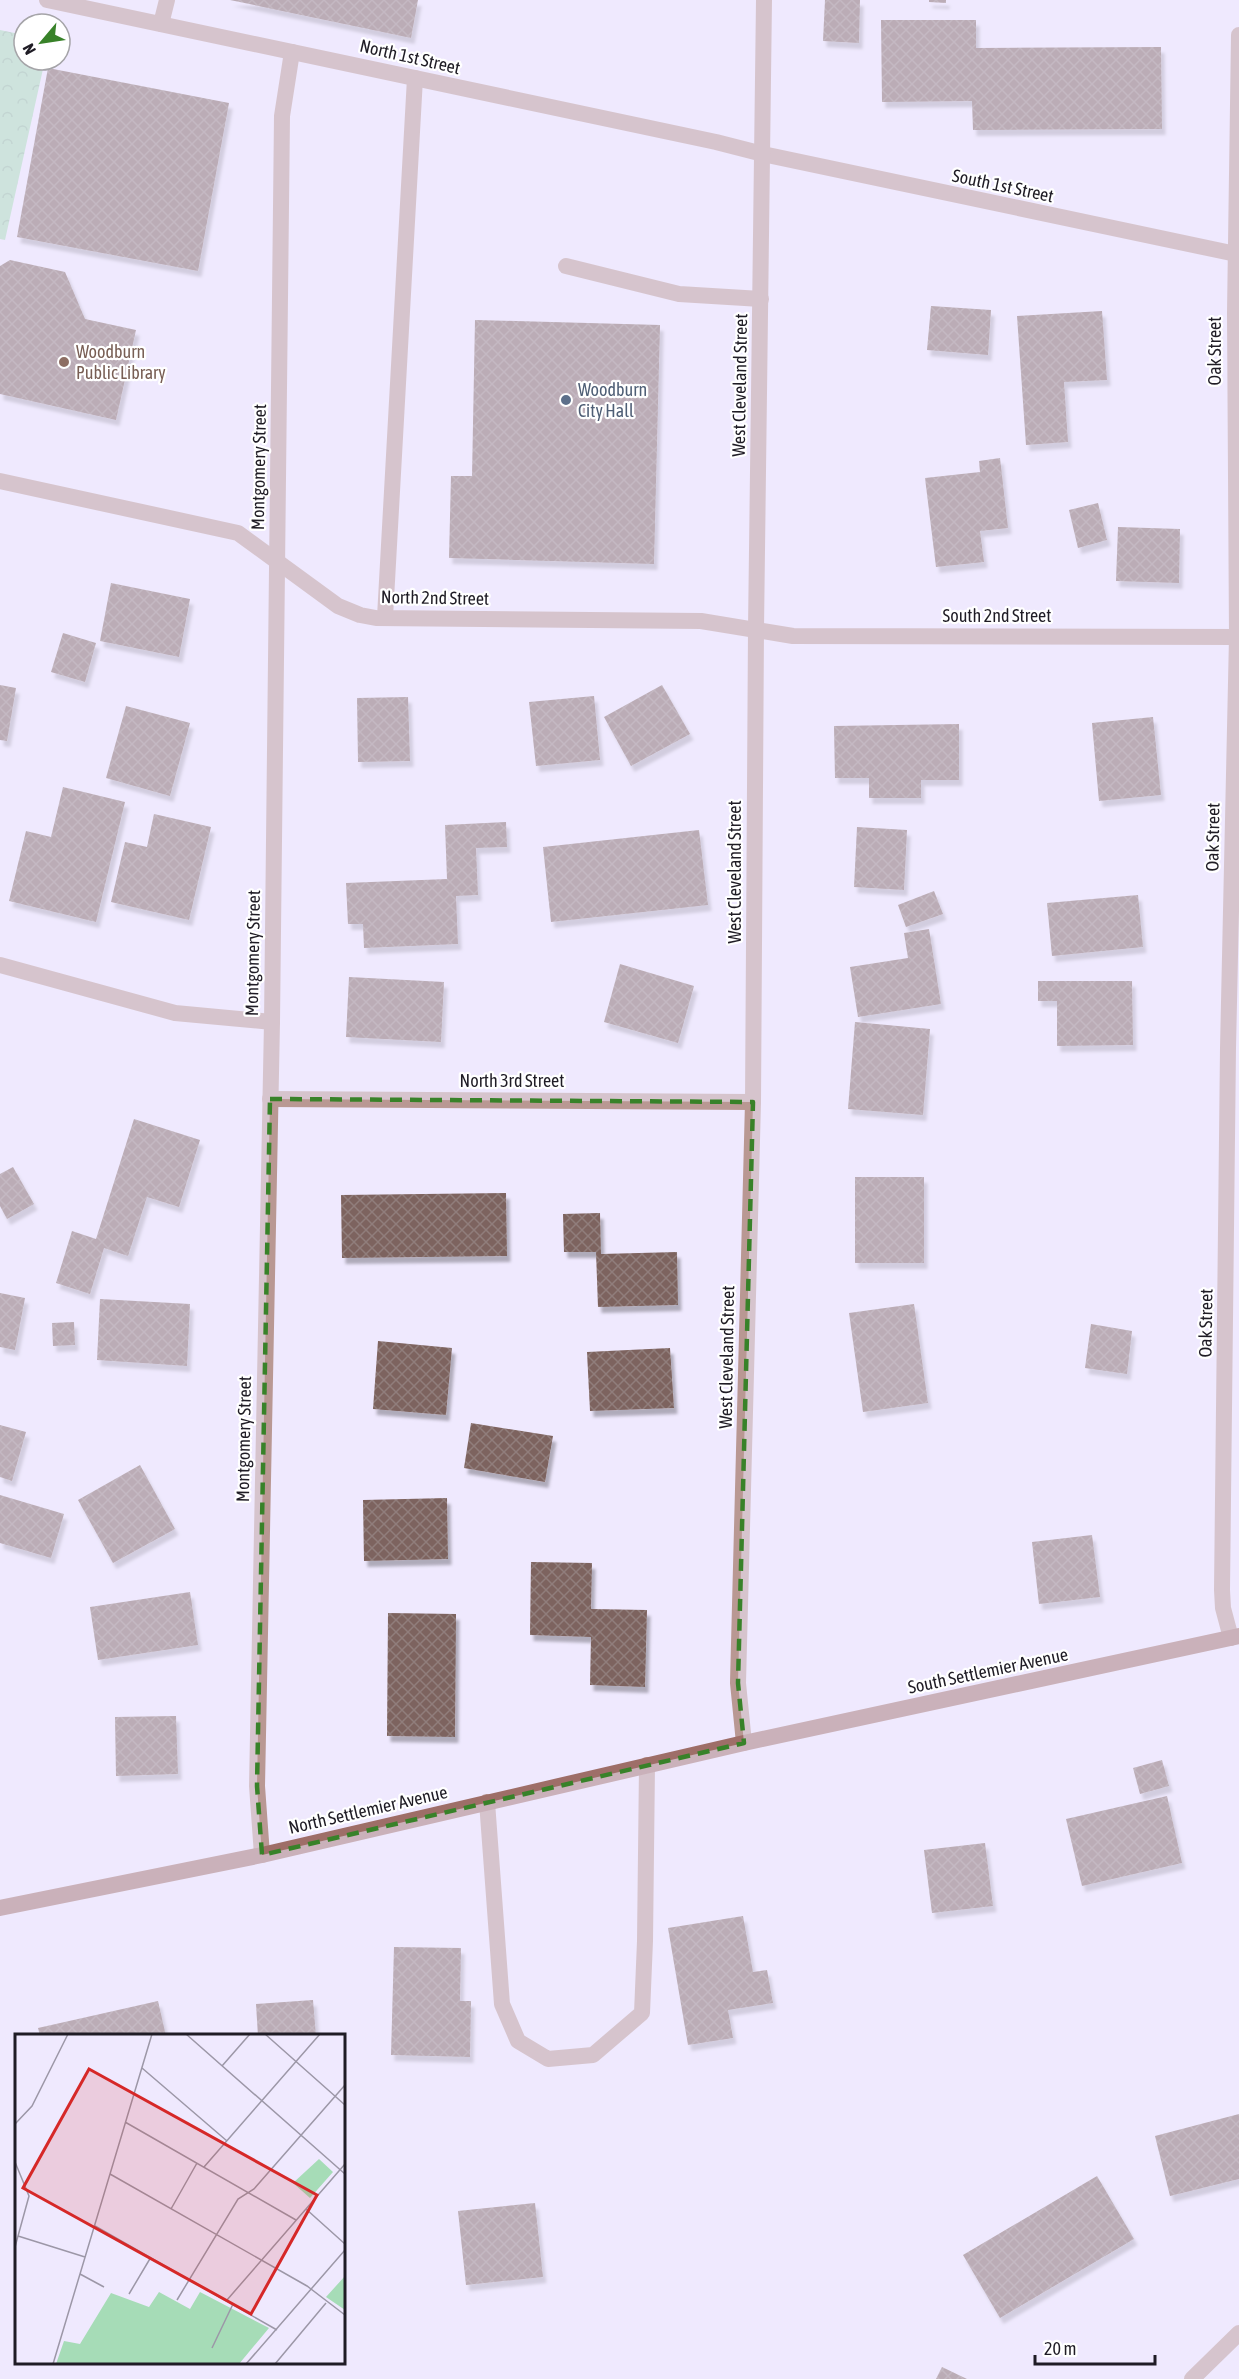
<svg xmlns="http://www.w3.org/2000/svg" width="1239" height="2379" font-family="'Asap Condensed',sans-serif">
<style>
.park{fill:url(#park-crowns)}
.building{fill:url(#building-cross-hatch);filter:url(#shadow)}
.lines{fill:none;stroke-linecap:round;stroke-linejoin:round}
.service{stroke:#b99893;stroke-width:16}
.minor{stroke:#b99893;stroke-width:16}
.tertiary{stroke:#b99893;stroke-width:16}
.secondary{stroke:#9e6e68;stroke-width:16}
.marked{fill:none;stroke:#388229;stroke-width:4.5;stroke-dasharray:12 8;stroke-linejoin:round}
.education-dot{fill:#8d6e63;stroke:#fff;stroke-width:2}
.service-dot{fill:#5c6f8a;stroke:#fff;stroke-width:2}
.labels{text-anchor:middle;stroke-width:4.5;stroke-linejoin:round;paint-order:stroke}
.street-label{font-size:18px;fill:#1f1c25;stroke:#fff}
.education-label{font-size:18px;fill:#785e54;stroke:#fff;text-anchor:start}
.service-label{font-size:18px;fill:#4e5e75;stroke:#fff;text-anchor:start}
.inset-road{fill:none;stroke:#9c97a7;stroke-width:1.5}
.view{fill:#d62828;fill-opacity:0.15;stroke:#d62828;stroke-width:3}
.inset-edge{fill:none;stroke:#1f1c25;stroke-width:3}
</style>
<defs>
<pattern id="park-crowns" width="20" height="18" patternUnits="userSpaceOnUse" patternTransform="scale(1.5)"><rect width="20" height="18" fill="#a6dcb7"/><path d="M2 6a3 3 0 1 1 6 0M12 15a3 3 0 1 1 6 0" fill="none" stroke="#8ebc9d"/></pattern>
<pattern id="building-cross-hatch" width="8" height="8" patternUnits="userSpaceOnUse" patternTransform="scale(1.5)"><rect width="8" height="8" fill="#7d635e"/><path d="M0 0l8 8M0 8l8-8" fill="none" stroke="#907d7b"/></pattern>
<filter id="shadow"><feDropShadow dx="3.5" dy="6" stdDeviation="1.5" flood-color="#0004"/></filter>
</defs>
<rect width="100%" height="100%" fill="#efe9fe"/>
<path class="park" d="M0,30L24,35V60H45L5,240L0,239Z"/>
<g class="building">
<path d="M230,0H418L411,38Z"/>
<path d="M825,0H860L859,43L823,41Z"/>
<path d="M929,0H946V3L929,2Z"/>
<path d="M881,20H976V48L1161,47L1162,129L973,130L972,101L882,102Z"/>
<path d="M48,68L229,103L198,271L17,237Z"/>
<path d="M10,260L65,272L85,319L136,330L116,420L0,394V266Z"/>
<path d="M931,306L991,310L988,355L927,350Z"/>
<path d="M1102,311L1107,380L1064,382L1068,442L1026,445L1017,316Z"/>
<path d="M475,320L660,325L654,564L449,558L451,476H472Z"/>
<path d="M1000,458L1008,528L980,531L984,562L936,567L925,478L980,472L979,461Z"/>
<path d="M1098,503L1107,540L1078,548L1069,510Z"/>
<path d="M1118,527L1180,529L1179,583L1116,581Z"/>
<path d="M111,583L190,599L179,657L100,641Z"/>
<path d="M63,633L96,643L85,682L51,672Z"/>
<path d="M0,685L16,688L7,741L0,740Z"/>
<path d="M662,685L690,734L631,766L604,717Z"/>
<path d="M594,696L600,760L536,766L529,702Z"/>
<path d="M408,697L410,761L358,762L357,698Z"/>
<path d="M126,706L190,723L170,796L106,778Z"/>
<path d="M1153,717L1161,795L1099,801L1092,723Z"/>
<path d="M959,724V780H921V798H869V778H835L834,726Z"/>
<path d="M63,787L125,802L96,922L9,901L26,831L51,837Z"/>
<path d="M154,814L211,827L189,920L111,902L125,842L147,847Z"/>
<path d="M506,822L507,847L476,848L478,895L456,896L458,944L364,948L363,924H348L346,883L447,879L445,825Z"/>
<path d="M857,827L907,830L904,890L854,887Z"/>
<path d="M699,830L708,905L551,922L543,847Z"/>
<path d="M934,891L943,914L906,927L898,905Z"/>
<path d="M1138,895L1143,947L1052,956L1047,903Z"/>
<path d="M929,929L941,1004L858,1017L850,967L908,958L904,933Z"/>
<path d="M620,964L694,986L678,1043L604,1022Z"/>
<path d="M349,977L444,982L441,1042L346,1037Z"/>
<path d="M1038,981H1132L1133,1045L1057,1046V1001H1038Z"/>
<path d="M855,1022L930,1029L923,1115L848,1109Z"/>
<path d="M134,1119L200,1140L179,1207L147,1197L128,1256L104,1248L90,1294L56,1283L72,1231L96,1239Z"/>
<path d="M13,1167L34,1204L7,1219L0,1206V1174Z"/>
<rect x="855" y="1177" width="69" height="86"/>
<path d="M506,1193L507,1256L342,1258L341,1195Z"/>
<path d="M600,1213L601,1254L677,1252L678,1305L598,1307L596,1252H564L563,1214Z"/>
<path d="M0,1293L25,1298L15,1350L0,1347Z"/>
<path d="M100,1299L190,1304L187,1366L97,1360Z"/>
<path d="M914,1304L928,1403L863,1412L849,1313Z"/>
<path d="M74,1322L75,1345L53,1346L52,1323Z"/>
<path d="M1091,1324L1132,1331L1127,1374L1085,1368Z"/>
<path d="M378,1341L452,1348L446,1415L373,1409Z"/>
<path d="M670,1348L674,1408L590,1411L587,1352Z"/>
<path d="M471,1423L553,1436L545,1482L464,1468Z"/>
<path d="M0,1425L26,1432L12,1481L0,1477Z"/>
<path d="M140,1465L175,1529L113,1563L78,1500Z"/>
<path d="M0,1495L64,1514L51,1558L0,1543Z"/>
<path d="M447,1498L448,1559L364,1561L363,1500Z"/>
<path d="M1092,1535L1100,1597L1039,1604L1032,1542Z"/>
<path d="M531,1562L592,1563L591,1609L647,1610L645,1687L590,1685L591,1637L530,1635Z"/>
<path d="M190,1592L198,1645L98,1660L90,1607Z"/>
<path d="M388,1613L456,1614L455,1737L387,1736Z"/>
<path d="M176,1716L178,1774L116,1776L115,1717Z"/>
<path d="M1162,1760L1169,1786L1140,1794L1133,1768Z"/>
<path d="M1167,1796L1182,1863L1082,1886L1066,1819Z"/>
<path d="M985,1843L993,1906L932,1913L924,1850Z"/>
<path d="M743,1916L753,1972L767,1970L773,2003L728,2010L733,2038L688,2045L668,1928Z"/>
<path d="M394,1947L461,1948L460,2001H471L470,2057L391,2055Z"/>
<path d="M313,2000L316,2036H258L256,2004Z"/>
<path d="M158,2001L166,2036H40L38,2028Z"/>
<path d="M1239,2114V2179L1170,2196L1155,2136Z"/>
<path d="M1097,2176L1134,2239L1000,2318L963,2255Z"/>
<path d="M535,2203L543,2277L466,2285L458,2211Z"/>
<path d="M942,2367L967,2379H936Z"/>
</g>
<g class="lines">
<g class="service">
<path d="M566,266L679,294L761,299"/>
<path d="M385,617L415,78"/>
<path d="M487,1802L502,2004L518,2041L548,2059L593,2055L642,2013L645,1941L647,1765"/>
</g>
<g class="minor">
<path d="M161,24L167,0"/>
<path d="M763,154L1236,254"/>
<path d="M0,481L238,533L338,606L360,615L376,618L701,621L793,636L1239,637"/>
<path d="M0,965L175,1013L272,1022"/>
<path d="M270,1099L753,1102"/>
<path d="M1231,1638L1223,1608L1222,1590L1228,1048L1237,637L1235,313L1239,35"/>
<path d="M262,1855L257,1786L272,1022L282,116L292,52"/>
<path d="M1192,2379L1239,2333"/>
</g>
<g class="tertiary">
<path d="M47,0L716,142L763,154"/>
<path d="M744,1743L738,1683L753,1102L756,629L764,0"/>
</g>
<path class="secondary" d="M0,1908L262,1855L744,1743L1239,1636"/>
</g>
<path d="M0 0H1239V2379H0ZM270,1099L753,1102L738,1683L744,1743L262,1855L257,1786Z" fill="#efe9fe" fill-opacity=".55" fill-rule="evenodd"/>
<path class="marked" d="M270,1099L753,1102L738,1683L744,1743L262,1855L257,1786Z"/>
<circle class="education-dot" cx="64" cy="362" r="6"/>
<circle class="service-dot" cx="566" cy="400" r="6"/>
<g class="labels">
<g class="street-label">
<text transform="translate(410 57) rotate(13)" y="6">North 1st Street</text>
<text transform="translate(1003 186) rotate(12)" y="6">South 1st Street</text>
<text transform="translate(1215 351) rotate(-90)" y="6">Oak Street</text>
<text transform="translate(740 385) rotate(-89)" y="6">West Cleveland Street</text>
<text transform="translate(259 467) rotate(-89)" y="6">Montgomery Street</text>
<text transform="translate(435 598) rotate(1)" y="6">North 2nd Street</text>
<text x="997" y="622">South 2nd Street</text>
<text transform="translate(1213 837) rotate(-89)" y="6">Oak Street</text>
<text transform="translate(735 872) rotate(-90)" y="6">West Cleveland Street</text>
<text transform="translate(253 953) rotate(-89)" y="6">Montgomery Street</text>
<text x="512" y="1087">North 3rd Street</text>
<text transform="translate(1206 1323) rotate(-89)" y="6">Oak Street</text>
<text transform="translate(727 1357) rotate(-89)" y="6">West Cleveland Street</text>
<text transform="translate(244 1439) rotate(-89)" y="6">Montgomery Street</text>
<text transform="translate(988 1671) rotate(-12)" y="6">South Settlemier Avenue</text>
<text transform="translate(368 1810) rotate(-13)" y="6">North Settlemier Avenue</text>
</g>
<g class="education-label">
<text x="76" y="358">Woodburn<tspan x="76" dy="21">Public Library</tspan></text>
</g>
<g class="service-label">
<text x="578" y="396">Woodburn<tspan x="578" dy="21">City Hall</tspan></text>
</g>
</g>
<g transform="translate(15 2034)">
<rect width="330" height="330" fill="#efe9fe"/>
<path d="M304,125L318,138L295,164L278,149ZM330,242V276L311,263ZM144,258L175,275L185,258L254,294L224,330H41L49,307L65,310L96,259L134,273Z" fill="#a6dcb7"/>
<path class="inset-road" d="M171,0L330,140M250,0L330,71M207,32L235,0M127,34L212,107M110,88L281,186M0,90L17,72L53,0M0,128L14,162L0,213M189,133L305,0M95,140L292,252L330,281M156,175L182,129M291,175L330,210M80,192L262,296M3,202L70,223M65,240L89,253M114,260L136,223M162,266L223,165L239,155L330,51M212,266L330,130M197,314L218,270M38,330L137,0M231,330L330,216M260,330L311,269"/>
<path class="view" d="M74,35L302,161L236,280L8,154Z"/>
<rect width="330" height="330" class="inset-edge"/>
</g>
<g transform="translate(42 42) rotate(241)"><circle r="28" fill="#ffffff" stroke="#a5a4a8" stroke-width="1.5"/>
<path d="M0-4.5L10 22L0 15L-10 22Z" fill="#388229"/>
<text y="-9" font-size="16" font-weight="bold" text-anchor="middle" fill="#1f1c25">N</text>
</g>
<path d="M1035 2355v9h120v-9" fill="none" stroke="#1f1c25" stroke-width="3"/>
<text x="1044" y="2355" font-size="18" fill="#1f1c25" stroke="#ffffff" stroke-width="4.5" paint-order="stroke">20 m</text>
</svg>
